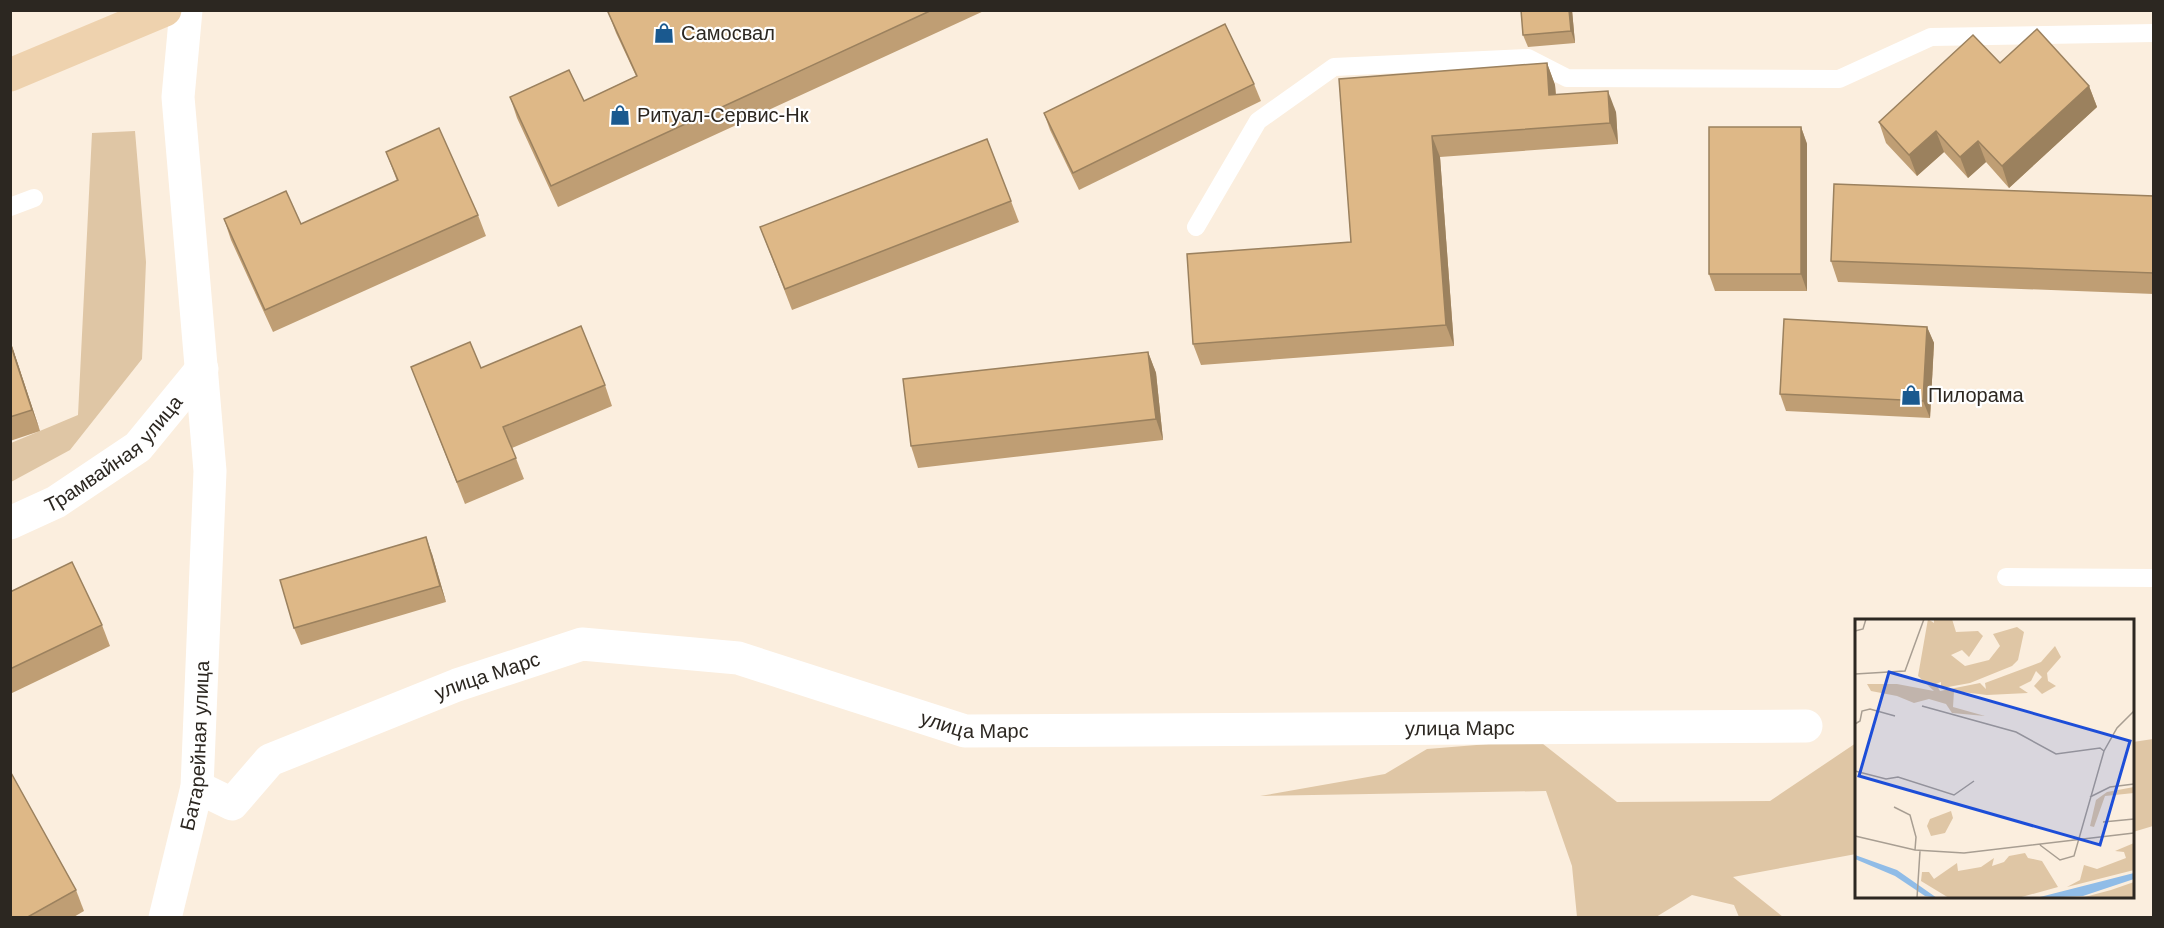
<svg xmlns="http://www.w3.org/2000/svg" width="2164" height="928" font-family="Arial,sans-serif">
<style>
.green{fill:#dfc6a5}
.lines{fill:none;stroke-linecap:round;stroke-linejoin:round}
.lane{stroke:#fff;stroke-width:18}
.street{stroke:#fff;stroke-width:33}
.primary{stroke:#eed2ae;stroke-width:33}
.wall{fill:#bf9e74}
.shaded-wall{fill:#9b815e}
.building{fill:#deb887;stroke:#9b815e;stroke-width:1.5}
.labels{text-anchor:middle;stroke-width:4.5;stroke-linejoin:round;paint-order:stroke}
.poi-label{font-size:20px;fill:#2c2721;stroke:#fff;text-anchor:start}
.street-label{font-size:20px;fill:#2c2721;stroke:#fff}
.inset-road{fill:none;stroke:#a89e92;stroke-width:1.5}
.view{fill:#1d4ed8;fill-opacity:0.15;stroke:#1d4ed8;stroke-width:3}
.inset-edge{fill:none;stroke:#2c2721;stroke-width:3}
</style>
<rect width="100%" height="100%" fill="#fbeede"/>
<g class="green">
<path d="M135,131L146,262L142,359L70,450L11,482V443L78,415L92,133Z"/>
<path d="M2153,739V826L2133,832V742Z"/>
<path d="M1538,740L1617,802L1770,801L1856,743V854L1733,877L1783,917H1739L1734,905L1692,895L1656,917H1577L1572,866L1546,791L1260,796L1385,774L1427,749Z"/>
</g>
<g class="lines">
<g class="lane">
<path d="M10,207L34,198"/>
<path d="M1196,227L1258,121L1334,67L1528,58L1567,78L1839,79L1931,37L2154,33"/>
<path d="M2006,577L2154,578"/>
</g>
<g class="street">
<path id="s1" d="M10,523L56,502L138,447L202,369"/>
<path id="s2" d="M197,787L232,804L270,760L457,685L582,644L738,658L965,731L1806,726"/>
<path id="s3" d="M165,918L197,787L210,471L178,97L186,10"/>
</g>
<path class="primary" d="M10,75L165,10"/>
</g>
<g class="wall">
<path d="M612,10H986L558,207L517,118L510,97L584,101L636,76L616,33L608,12Z"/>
<path d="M1572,10L1575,43L1528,47L1523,35Z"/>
<path d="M1547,63L1555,85L1556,94L1616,112L1618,144L1440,157L1454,346L1201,365L1193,344L1351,242L1339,79Z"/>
<path d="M2000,63L2089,86L2097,107L2009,188L1986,162L1968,178L1944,152L1917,176L1886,143L1879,122Z"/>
<path d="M1254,84L1261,101L1079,190L1050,130L1044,113Z"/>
<path d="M1801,127L1807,144V291H1715L1709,274Z"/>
<path d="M386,152L478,215L486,236L273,332L231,240L224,219L301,224L397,181Z"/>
<path d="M2154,196V294L1838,282L1831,261Z"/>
<path d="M1011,201L1019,222L792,310L760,227Z"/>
<path d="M1927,327L1934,343L1930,418L1786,411L1780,394Z"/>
<path d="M10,340L40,431L10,441Z"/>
<path d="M1148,352L1156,373L1163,440L918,468L911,446Z"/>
<path d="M411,367L481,368L605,385L612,406L512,448L524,479L465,504Z"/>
<path d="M432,554L446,602L301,645L294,628Z"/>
<path d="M10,592L102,625L110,646L10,694Z"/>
<path d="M76,890L84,911L72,918H10Z"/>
</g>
<g class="shaded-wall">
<path d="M1569,10H1572L1575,43L1571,31Z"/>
<path d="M1547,63L1555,85L1557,116L1549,95Z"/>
<path d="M2089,86L2097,107L2009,188L2002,166Z"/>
<path d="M1608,91L1616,112L1618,144L1610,123Z"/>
<path d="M1801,127L1807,144V291L1801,274Z"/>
<path d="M1936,131L1944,152L1917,176L1909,155Z"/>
<path d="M1432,136L1440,157L1454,346L1446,325Z"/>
<path d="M1978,141L1986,162L1968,178L1960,157Z"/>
<path d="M1927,327L1934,343L1930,418L1923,401Z"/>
<path d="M10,340L40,431L32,410L10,343Z"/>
<path d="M1148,352L1156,373L1163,440L1156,419Z"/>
<path d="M426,537L432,554L446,602L440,586Z"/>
</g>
<g class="building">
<path d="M612,10H932L551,186L510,97L569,70L584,101L637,76L608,12Z"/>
<path d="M1521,10H1569L1571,31L1523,35Z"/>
<path d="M1225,24L1254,84L1073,173L1044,113Z"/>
<path d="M2037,29L2089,86L2002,166L1978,141L1960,157L1936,131L1909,155L1879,122L1973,35L2000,63Z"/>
<path d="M1547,63L1549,95L1608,91L1610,123L1432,136L1446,325L1193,344L1187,254L1351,242L1339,79Z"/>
<rect x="1709" y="127" width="92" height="147"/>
<path d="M439,128L478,215L265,310L224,219L286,191L301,224L398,180L386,152Z"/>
<path d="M987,139L1011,201L785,289L760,227Z"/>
<path d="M1834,184L2154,196V273L1831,261Z"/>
<path d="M1784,319L1927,327L1923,401L1780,394Z"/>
<path d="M581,326L605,385L503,427L516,458L457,482L411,367L470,342L481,368Z"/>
<path d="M10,343L32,410L10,417Z"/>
<path d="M1148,352L1156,419L911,446L903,379Z"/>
<path d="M426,537L440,586L294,628L280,580Z"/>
<path d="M72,562L102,625L10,669V592Z"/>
<path d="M10,771L76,890L26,918H10Z"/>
</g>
<defs>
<g id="shop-bare" transform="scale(1.62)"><path d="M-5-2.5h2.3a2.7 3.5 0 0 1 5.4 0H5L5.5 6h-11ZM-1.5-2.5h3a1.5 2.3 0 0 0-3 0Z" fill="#1a598f" stroke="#fff" stroke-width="2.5" paint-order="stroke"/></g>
</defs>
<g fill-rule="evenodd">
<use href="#shop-bare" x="664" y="33"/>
<use href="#shop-bare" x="620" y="115"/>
<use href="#shop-bare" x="1911" y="395"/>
</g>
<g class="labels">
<g class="poi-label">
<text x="681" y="40">Самосвал</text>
<text x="637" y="122">Ритуал-Сервис-Нк</text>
<text x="1928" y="402">Пилорама</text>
</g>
<g class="street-label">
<text dy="7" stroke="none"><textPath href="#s1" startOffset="126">Трамвайная улица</textPath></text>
<text dy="7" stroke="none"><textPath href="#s2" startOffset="330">улица Марс</textPath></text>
<text dy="7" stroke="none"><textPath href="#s2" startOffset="834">улица Марс</textPath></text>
<text dy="7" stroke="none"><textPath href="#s2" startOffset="1320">улица Марс</textPath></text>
<text dy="7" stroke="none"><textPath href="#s3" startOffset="176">Батарейная улица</textPath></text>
</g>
</g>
<g transform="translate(1855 619)">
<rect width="279" height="279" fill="#fbeede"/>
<path d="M73,0L79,4V0H97L101,13L123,12L128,17L114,38L107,31L96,36L110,47L134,41L145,27L138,15L162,8L169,13L163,41L157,47L115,64L93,68H86V63L81,65L85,72L125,64L131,70L130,64L186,43L200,27L206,38L192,54L193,62L201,67L187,75L179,67L187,58L181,52L176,62L164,68L173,74L132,76L99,72L98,88L130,97L97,94L91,85L74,80L59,84L42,77L16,72L12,65H42L79,72L63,57ZM279,168V174L250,177L239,208L235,207L241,181L252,173ZM96,192L98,199L90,214L76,217L72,207L75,200ZM279,224V251L212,268L225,261L229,246L242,250L271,239L269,233L260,232ZM170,234L173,239L187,242L203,268L163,279H94L66,262L67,253H74L79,260L102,244L103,252L126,248L139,239L137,247L149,243L154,237ZM279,263V279H226L256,271Z" fill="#dfc6a5"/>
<path d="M0,236L42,251L82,279L70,277L40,257L0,240ZM279,254V260L228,277L181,279Z" fill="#90bce7"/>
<path class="inset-road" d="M0,12L8,10L11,0M0,55L50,52L69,0M67,87L161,113L201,135L245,129L249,132M0,105L5,102L7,92L15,90L40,97M0,152L31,160L43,158L99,176L119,162M235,178L255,168L279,165M39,188L55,196L61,218L60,231M248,203L279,200M0,217L60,231L109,234L279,214M185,226L205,241L219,237L249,132L262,109L279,92M62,279L65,232"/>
<path class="view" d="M34,53L275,122L245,226L4,157Z"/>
<rect width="279" height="279" class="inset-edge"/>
</g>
<rect width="2164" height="928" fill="none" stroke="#2c2721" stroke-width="24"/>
</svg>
